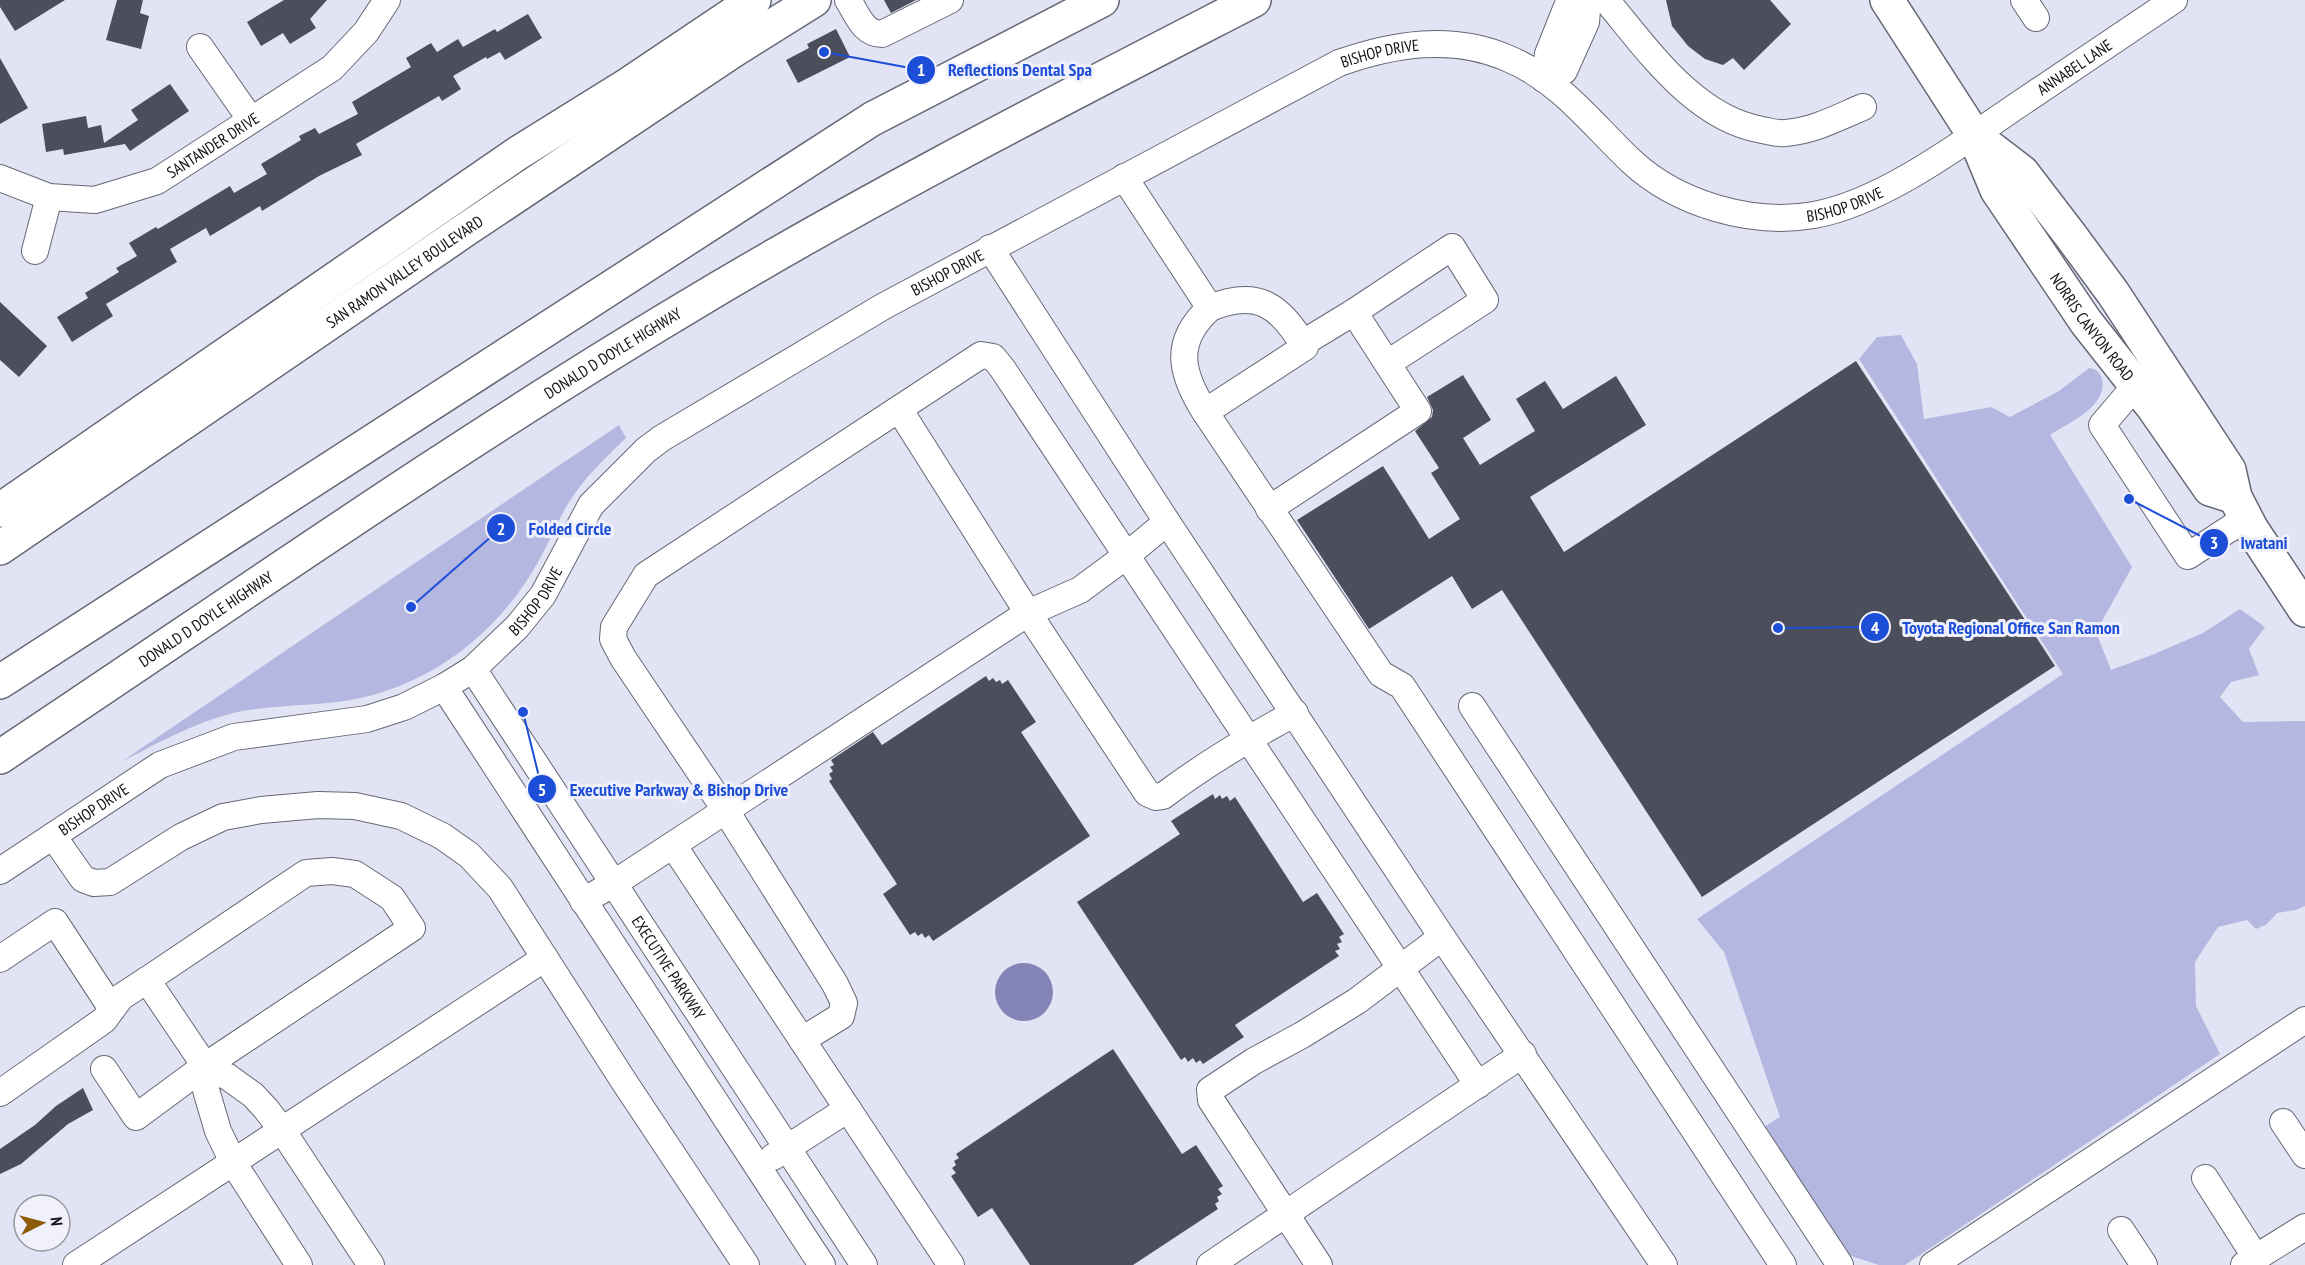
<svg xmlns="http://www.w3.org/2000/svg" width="2305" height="1265" font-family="'PT Sans Narrow',sans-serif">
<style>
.green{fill:#b4b7df}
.water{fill:#8385b7}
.building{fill:#4d4e5c}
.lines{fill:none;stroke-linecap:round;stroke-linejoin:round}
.minor-casing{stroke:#666876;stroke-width:28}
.major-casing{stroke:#666876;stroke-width:36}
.highway-casing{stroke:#666876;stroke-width:36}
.minor{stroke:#fff;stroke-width:26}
.major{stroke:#fff;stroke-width:33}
.highway{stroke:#fff;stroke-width:33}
.labels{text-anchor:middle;stroke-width:6;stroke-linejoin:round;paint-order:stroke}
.street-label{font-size:16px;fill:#111217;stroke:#f1f1fc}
.leader{fill:none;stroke:#1d4ed8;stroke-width:2}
.callout-dot{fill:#1d4ed8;stroke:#f1f1fc;stroke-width:2}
.mark-label{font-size:18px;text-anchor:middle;font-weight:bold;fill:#fff}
.callout-label{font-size:18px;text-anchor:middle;font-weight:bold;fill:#1d4ed8;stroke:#f1f1fc;stroke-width:6;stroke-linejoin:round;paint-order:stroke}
</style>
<rect width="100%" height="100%" fill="#e2e4f5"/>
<g class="green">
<path d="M1901,335L1917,364L1924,419L1991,407L2010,417L2059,391L2089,368C2096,369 2100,372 2102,379C2108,407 2068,423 2050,435L2132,567L2096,632L2111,670L2152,655L2203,633L2240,609L2265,627L2249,649L2259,675L2231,682L2220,697L2243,722L2305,721V906L2296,910L2277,913L2267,924L2256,929L2247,920L2218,927L2195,962L2196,1006L2220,1054L1905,1265H1879L1848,1255L1764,1127L1780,1117L1724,952L1697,919L2063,674L1859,359L1877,337Z"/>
<path d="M619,425L626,438C605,458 585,477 569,502C557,522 549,543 538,562C520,595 494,625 465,648C426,679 377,699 328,703C299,706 270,706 242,711C199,720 160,742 121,762Z"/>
</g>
<circle class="water" cx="1024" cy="992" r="29"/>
<g class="building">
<path d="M0,0H65L15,31L0,7Z"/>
<path d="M117,0H143L140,13L149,16L141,49L106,40Z"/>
<path d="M284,0H327L310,19L316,28L290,44L283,33L261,46L247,22Z"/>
<path d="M884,0H916L891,13Z"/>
<path d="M1666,0H1770L1791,24L1744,70L1733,58L1723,65L1705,59L1688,46L1672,26Z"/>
<path d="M528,14L542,38L505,60L500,52L487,59L486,57L453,76L461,89L442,101L439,96L356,144L362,155L319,176L262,211L260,206L210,236L206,228L170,249L177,262L106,304L113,316L72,342L57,317L88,298L85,293L119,272L116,268L137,256L129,243L156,227L158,229L230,186L234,193L267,174L261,164L301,140L299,136L315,128L319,134L358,114L352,102L411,67L406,58L431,43L437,52L458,39L463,47L495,29L497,32Z"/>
<path d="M836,29L850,57L798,83L786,60L809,48L807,44Z"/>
<path d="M0,58L28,108L0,124Z"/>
<path d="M170,84L189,111L130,151L125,144L64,155L63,149L46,152L42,124L86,116L88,128L101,125L104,143L138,120L131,110Z"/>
<path d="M0,302L47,346L19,377L0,360Z"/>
<path d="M1856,361L2055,666L1702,897L1502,590L1472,609L1452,576L1369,629L1297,520L1383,466L1429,539L1460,519L1431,473L1439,468L1415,431L1432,417L1433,410L1427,397L1463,375L1491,420L1463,438L1480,465L1535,431L1516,399L1545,381L1563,409L1616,376L1646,425L1530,497L1564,552Z"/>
<path d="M986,676L989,681L993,678L996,682L1000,680L1002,684L1008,680L1036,722L1021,732L1090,836L933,941L929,935L925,938L922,933L918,936L915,932L910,935L883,894L897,884L829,781L832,779L829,774L833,771L830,767L834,765L831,760L873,732L882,745Z"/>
<path d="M1213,794L1215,799L1220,795L1222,799L1227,796L1230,801L1235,797L1303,902L1317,893L1344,934L1339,937L1342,942L1337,944L1340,949L1335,951L1339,956L1235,1025L1244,1037L1203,1064L1200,1060L1196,1063L1193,1058L1188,1062L1185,1057L1181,1060L1077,902L1180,834L1171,821Z"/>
<path d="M1113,1049L1182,1154L1196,1145L1223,1186L1218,1189L1222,1194L1217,1197L1219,1201L1215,1204L1218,1209L1133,1265H1030L992,1208L978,1217L951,1176L956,1173L952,1168L956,1165L954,1161L959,1158L956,1154Z"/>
<path d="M83,1088L93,1110L68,1124L21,1164L0,1174V1149L35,1125L56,1106Z"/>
</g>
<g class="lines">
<g class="minor-casing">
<g id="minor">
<path d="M848,0C857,14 863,34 882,34L950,0"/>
<path d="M1606,0C1648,50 1694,118 1762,130C1769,131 1777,134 1785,133C1813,131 1837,118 1863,107"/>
<path d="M2024,0L2036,18"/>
<path d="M200,47L251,120"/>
<path d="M1544,79L1564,71L1586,22L1588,0"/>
<path d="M1544,79L1548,54L1568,4L1571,0"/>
<path d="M1124,177L1210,308C1258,288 1280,306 1305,347L1205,412C1181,374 1172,342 1210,308"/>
<path id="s1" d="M0,178L49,197L95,200L157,181L332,68L366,32L387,0"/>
<path d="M990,248L1167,522L1442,937L1664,1265"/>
<path d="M35,251L49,197"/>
<path d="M1303,343L1354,312L1452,247L1485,300L1388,363"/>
<path d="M2136,385L2102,425L2188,556L2246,518"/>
<path d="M899,409L1028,613L1147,793L1156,797L1163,796C1205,764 1249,738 1295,713"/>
<path d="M1205,412L1381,674L1402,686L1783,1265"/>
<path d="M1269,509L1418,411L1354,312"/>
<path id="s2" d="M473,669L864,1265"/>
<path d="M444,687L822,1265"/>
<path d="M1472,706L1840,1265"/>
<path d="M53,836L83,879L94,883L110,882L181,837L223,817L261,810L318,805L355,806L401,816L442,836L469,855L500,888L623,1080L746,1265"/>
<path d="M673,845L951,1265"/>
<path id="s3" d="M0,871L160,765L234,737L367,719L404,707L444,687L473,669L517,627L543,595L591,505L646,450L662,438L884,306L1339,63C1393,44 1452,34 1507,58C1560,80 1591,123 1631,161C1677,204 1752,226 1814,215C1881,203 1958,146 2015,107C2068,71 2121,36 2174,0"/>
<path d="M583,901L613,884L1028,613L1080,590L1126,556L1167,522"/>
<path d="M0,959L55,922L112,1009"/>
<path d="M802,1040L841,1016L844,1003L835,984L726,811L623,658L613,639L614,627L646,575L981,355L993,357L1002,368L1478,1085"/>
<path d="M205,1066L206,1090L218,1131L234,1164L299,1265"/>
<path d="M104,1069L136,1117L205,1066L412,928L392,898L355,874L332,871L306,873L147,980L205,1066L228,1077L253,1095L266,1109L282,1130L371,1265"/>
<path d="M0,1093L104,1020L121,997L147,980"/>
<path d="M2283,1122L2305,1155"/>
<path d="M773,1157L848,1109"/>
<path d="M2205,1178L2256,1258"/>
<path d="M2121,1230L2144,1265"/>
<path d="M76,1265L545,958"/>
<path d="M1210,1265L1523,1054"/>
<path d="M1319,1265L1211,1100L1210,1090L1254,1061L1302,1035L1357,1001L1442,937"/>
<path d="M1933,1265L2305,1020"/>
<path d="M2244,1265L2305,1227"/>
</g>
</g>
<g class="major-casing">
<g id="major">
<path id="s4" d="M1887,0L1974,135L1997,190L2086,322L2153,407L2210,489L2235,497"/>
<path d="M1975,136L2022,172L2071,236L2113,293L2229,470L2235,497L2251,528L2305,610"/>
<path d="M0,510L518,153L629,84L754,0"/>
<path id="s5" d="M0,548L465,230L731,52L814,0"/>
</g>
</g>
<g class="highway-casing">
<g id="highway">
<path d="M0,682L872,119L1102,0"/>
<path id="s6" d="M0,757C227,606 450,449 684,309C869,197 1062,99 1254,0"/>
</g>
</g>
<use href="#minor" class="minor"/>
<use href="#major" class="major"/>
<use href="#highway" class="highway"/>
</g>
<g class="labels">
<g class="street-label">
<text dy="6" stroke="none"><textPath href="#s3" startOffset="1641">BISHOP DRIVE</textPath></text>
<text dy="6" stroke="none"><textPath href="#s3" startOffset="2432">ANNABEL LANE</textPath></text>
<text dy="6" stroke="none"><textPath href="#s1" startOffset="230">SANTANDER DRIVE</textPath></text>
<text dy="6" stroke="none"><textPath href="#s3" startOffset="2163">BISHOP DRIVE</textPath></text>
<text dy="6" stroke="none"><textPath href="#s5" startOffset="490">SAN RAMON VALLEY BOULEVARD</textPath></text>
<text dy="6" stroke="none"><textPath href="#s3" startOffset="1155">BISHOP DRIVE</textPath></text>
<text dy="6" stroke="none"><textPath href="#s4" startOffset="387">NORRIS CANYON ROAD</textPath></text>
<text dy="6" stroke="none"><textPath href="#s6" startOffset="734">DONALD D DOYLE HIGHWAY</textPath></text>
<text dy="6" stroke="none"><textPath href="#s3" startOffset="616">BISHOP DRIVE</textPath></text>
<text dy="6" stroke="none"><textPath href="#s6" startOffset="248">DONALD D DOYLE HIGHWAY</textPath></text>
<text dy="6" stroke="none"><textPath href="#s3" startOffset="112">BISHOP DRIVE</textPath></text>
<text dy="6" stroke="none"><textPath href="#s2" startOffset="357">EXECUTIVE PARKWAY</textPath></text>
</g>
</g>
<path class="leader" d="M824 52L921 70M411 607L501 528M2129 499L2214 543M1778 628L1875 627M523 712L542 789"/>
<g class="callout-dot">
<circle cx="824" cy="52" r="6"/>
<circle cx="411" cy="607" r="6"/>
<circle cx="2129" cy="499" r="6"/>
<circle cx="1778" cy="628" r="6"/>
<circle cx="523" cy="712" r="6"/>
<circle cx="921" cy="70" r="15"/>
<circle cx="501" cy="528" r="15"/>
<circle cx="2214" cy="543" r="15"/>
<circle cx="1875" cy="627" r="15"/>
<circle cx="542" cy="789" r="15"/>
</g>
<g class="mark-label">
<text x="921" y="76">1</text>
<text x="501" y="535">2</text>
<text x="2214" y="549">3</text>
<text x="1875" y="634">4</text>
<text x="542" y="796">5</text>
</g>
<g class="callout-label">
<text x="1020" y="76">Reflections Dental Spa</text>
<text x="570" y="535">Folded Circle</text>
<text x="2264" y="549">Iwatani</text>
<text x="2011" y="634">Toyota Regional Office San Ramon</text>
<text x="679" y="796">Executive Parkway &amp; Bishop Drive</text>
</g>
<g transform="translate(42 1223) rotate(84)"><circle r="28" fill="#f1f1fc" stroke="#9798a0" stroke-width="1.5"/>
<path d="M0-4.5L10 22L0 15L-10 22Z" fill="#8c5b05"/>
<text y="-9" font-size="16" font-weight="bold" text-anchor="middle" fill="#111217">N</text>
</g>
</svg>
